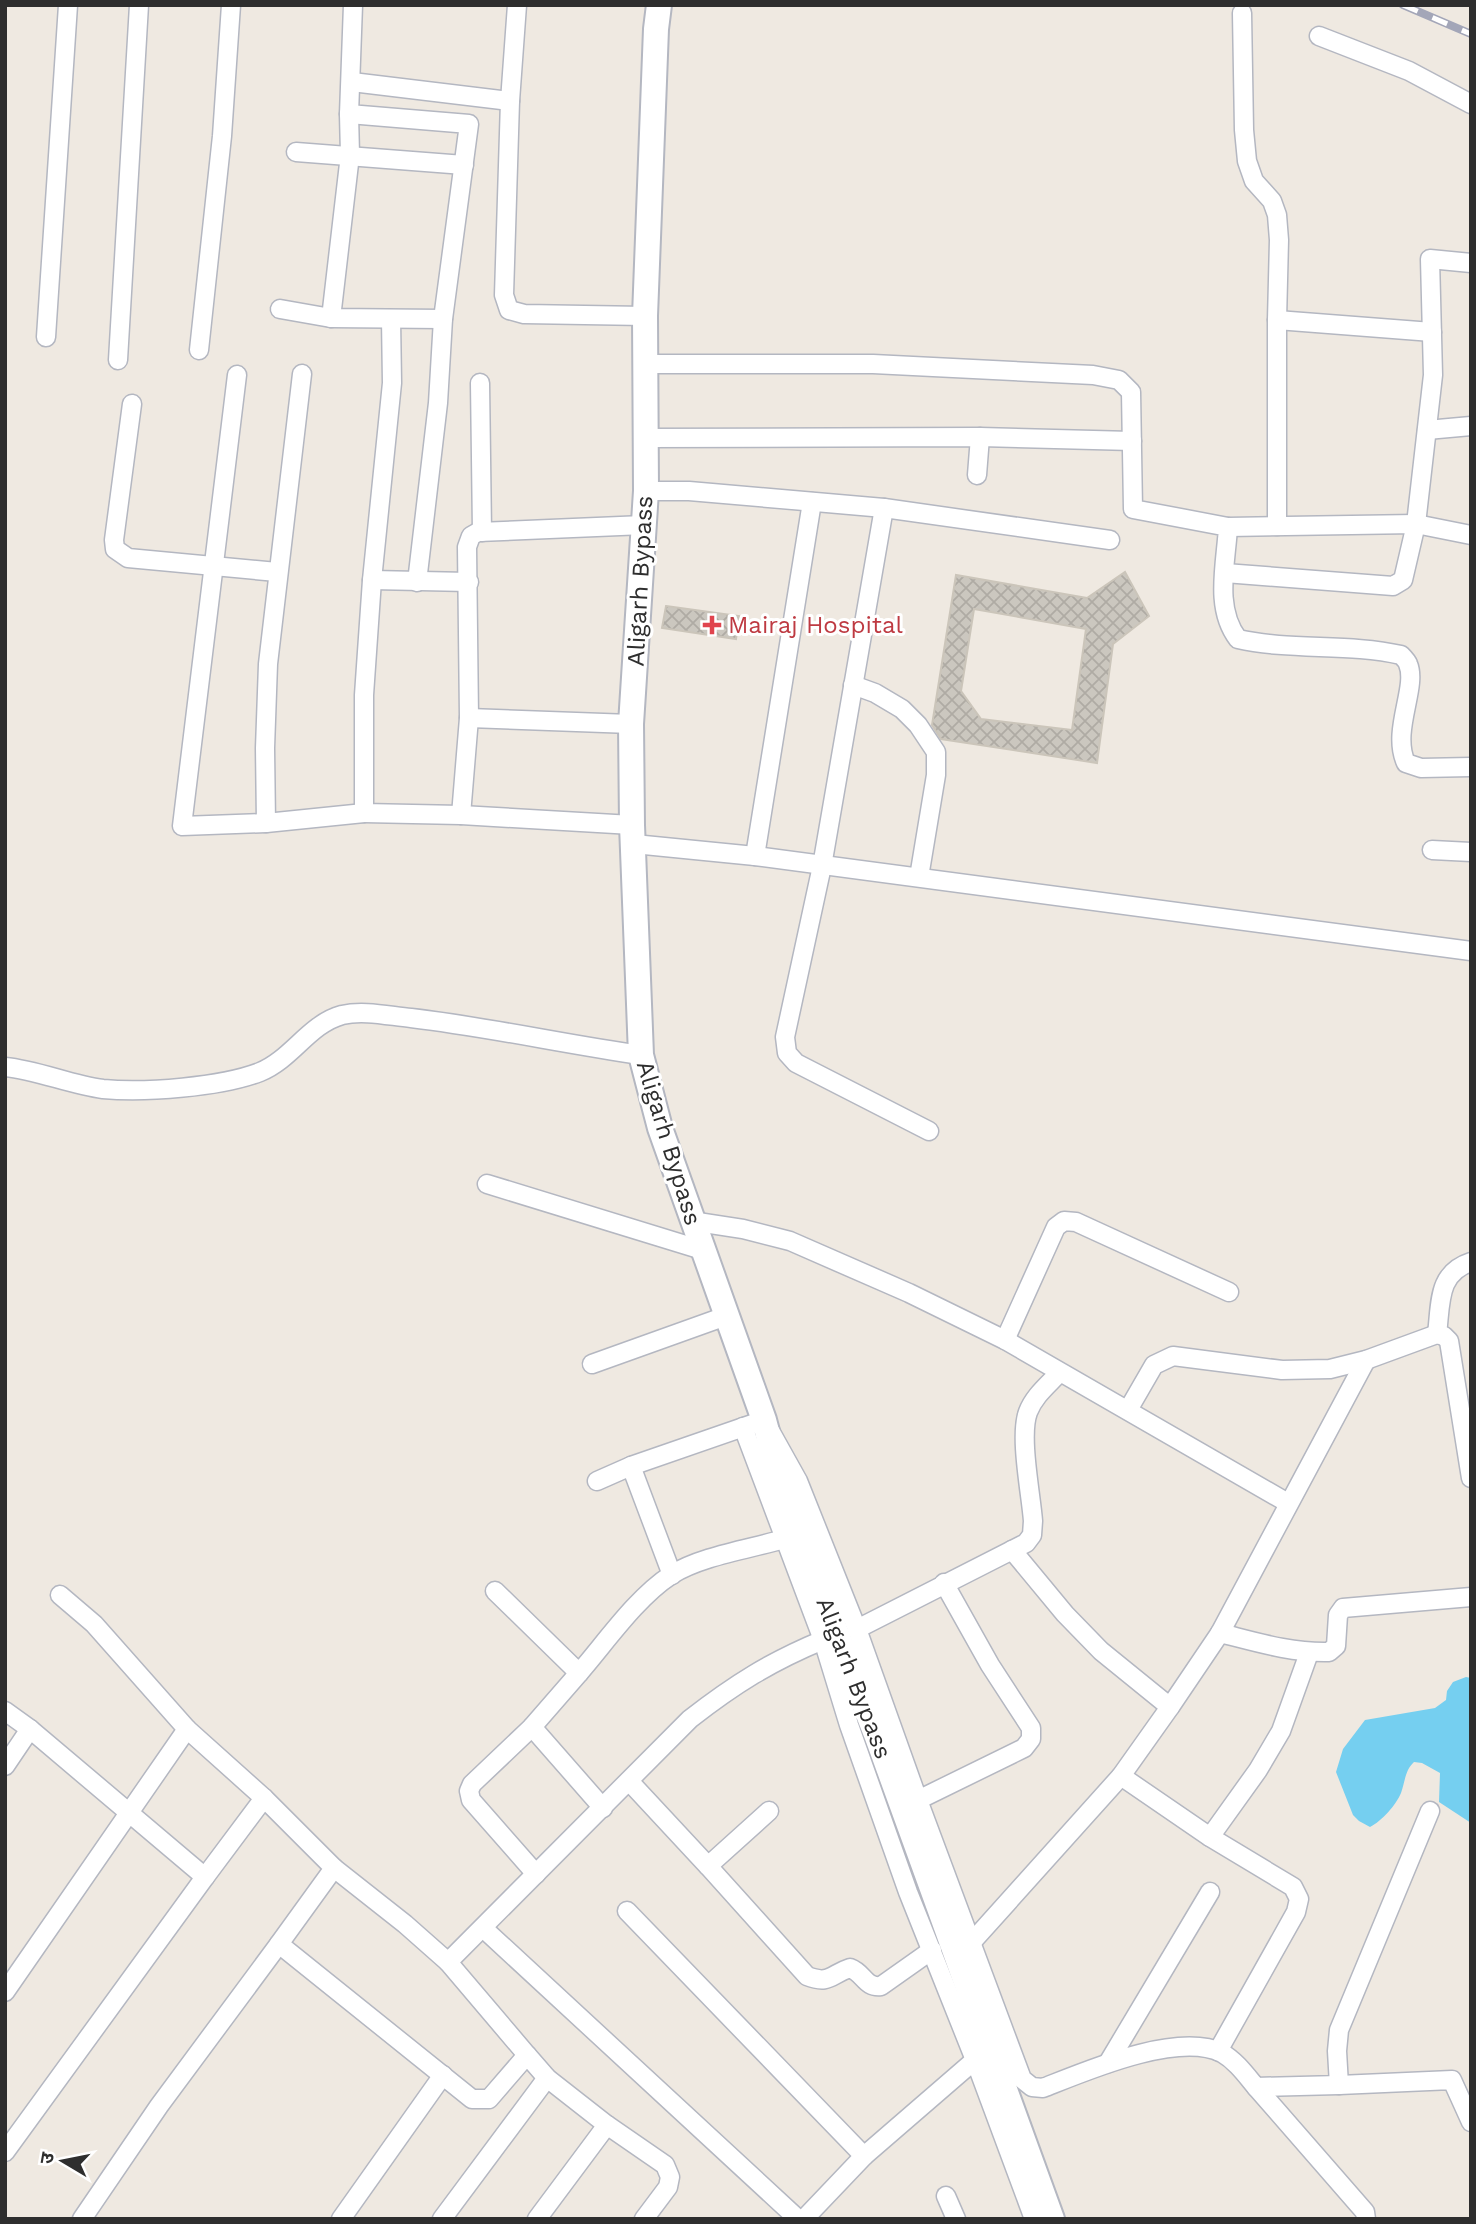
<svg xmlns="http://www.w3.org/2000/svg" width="1476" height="2224" font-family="'Work Sans','Noto Sans Devanagari',sans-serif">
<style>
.water{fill:#75cff0}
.building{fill:url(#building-cross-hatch);stroke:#cbc5ba;stroke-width:2;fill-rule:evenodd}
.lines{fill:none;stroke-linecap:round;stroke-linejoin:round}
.street-casing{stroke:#b4b7c1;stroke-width:21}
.secondary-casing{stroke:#b4b7c1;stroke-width:28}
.street{stroke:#fff;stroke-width:18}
.secondary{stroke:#fff;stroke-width:24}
.rail-casing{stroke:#a3a6b8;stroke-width:8}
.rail{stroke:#fff;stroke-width:5;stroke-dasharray:16;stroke-linecap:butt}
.health-dot{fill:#e0444e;stroke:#fff;stroke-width:2.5}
.labels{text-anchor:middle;stroke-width:6;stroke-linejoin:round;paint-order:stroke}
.street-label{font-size:24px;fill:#2e2e2e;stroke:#fff}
.health-label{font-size:24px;fill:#be3a42;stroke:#fff;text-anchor:start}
</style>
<defs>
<pattern id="building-cross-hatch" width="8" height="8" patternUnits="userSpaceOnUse" patternTransform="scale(1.75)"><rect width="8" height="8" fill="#cbc7bf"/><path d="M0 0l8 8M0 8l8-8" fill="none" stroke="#afaba4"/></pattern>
</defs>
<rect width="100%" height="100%" fill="#efe9e1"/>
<path class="water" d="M1466,1677L1471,1678V1823L1439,1802L1440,1773L1422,1763L1414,1762C1405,1770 1405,1782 1401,1793C1396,1805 1382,1821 1370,1827L1359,1821L1353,1815L1336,1772L1343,1749L1365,1720L1435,1708L1446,1700L1447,1691L1453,1682Z"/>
<g class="building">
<path d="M1125,572L1149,616L1113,644L1097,763L941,739L932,725L956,575L1087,598ZM974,609L1086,629L1072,730L981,719L961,691Z"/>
<path d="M666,606L739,616L736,639L662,628Z"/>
</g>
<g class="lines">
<g class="street-casing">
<g id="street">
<path d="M353,5L349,114L469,124L443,319L438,403L417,582"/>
<path d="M517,5L510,101L504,295L509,310L524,314L645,316"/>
<path d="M1242,13L1244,130L1247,161L1254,181L1272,201L1277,215L1279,240L1277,320V526"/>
<path d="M1319,36L1409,71L1471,104"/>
<path d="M352,82L510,101"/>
<path d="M296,152L464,165"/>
<path d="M280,309L331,318L443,319"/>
<path d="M331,318L350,155L349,114"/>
<path d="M391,319L392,383L372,580L364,695V813L461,815L632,825"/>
<path d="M1277,320L1432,332"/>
<path d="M46,337L68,5"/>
<path d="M199,350L222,136L231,5"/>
<path d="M118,360L139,5"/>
<path d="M645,364H873L1093,375L1119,380L1131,392L1133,509L1228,527C1226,564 1214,608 1238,639C1291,651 1348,643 1401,655C1404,658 1407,661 1408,664C1418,687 1391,731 1406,763L1421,768L1471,767"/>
<path d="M237,375L182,826L266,823L364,813"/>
<path d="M480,383L482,532"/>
<path d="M132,404L114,540L115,549L128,558L277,572"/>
<path d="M1427,430L1471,426"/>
<path d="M980,437L1132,441"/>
<path d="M644,438L980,437L977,475"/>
<path d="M646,491H689L884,508"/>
<path d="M1228,527L1416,524L1471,535"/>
<path d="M1225,573L1393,586L1403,580L1416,524L1433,375L1430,259L1471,263"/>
<path d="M372,580L469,582"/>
<path d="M853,685L875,693L902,709L918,725L936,752V775L919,877"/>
<path d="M469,718L631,724"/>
<path d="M461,815L469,718L467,547L471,536L478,532L644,525"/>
<path d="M266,823L265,748L268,664L302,374"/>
<path d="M634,844L755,856L1471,951"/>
<path d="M1432,850L1471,852"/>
<path d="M755,856L812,502"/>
<path d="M5,1067C38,1070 70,1085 103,1089C145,1093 221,1087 260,1072C292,1059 309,1024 342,1015C364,1010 389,1016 411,1018C488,1027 564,1044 641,1055"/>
<path d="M929,1131L796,1063L787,1053L785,1037L822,866L884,508L1110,540"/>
<path d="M487,1184L702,1250"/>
<path d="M691,1221L743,1229L790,1241L909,1293L1005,1340L1288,1503"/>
<path d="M1437,1334C1441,1303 1437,1273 1471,1262"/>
<path d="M1005,1340L1056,1227L1064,1221L1076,1222L1229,1292"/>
<path d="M592,1364L726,1316"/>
<path d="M1128,1410L1154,1365L1173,1356L1282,1370L1330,1369L1366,1360L1437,1334L1444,1336L1449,1341L1471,1478"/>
<path d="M743,1427L823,1640L849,1725L908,1892L975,2060L1034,2219"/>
<path d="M631,1466L672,1575"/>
<path d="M597,1481L631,1466L764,1420L798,1481L857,1629L918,1800L1022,2079L1032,2087L1043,2088C1086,2071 1178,2031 1222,2053C1236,2061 1246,2075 1256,2087L1339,2085L1337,2051L1339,2030L1430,1811"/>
<path d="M1012,1550L1065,1614L1101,1651L1170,1707"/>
<path d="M495,1591L579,1673C606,1642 636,1598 671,1575C701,1556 750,1549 784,1539"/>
<path d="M857,1629L1026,1543L1032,1535L1033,1521C1031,1494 1019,1436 1028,1412C1034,1396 1048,1385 1059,1373"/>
<path d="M1220,1633C1256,1642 1291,1653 1329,1652L1336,1646L1338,1615L1343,1608L1471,1597"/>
<path d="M5,1711L30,1729L205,1877L5,2152"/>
<path d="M532,1727L603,1808"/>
<path d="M187,1729L264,1798"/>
<path d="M5,1766L30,1729"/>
<path d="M1121,1776L1210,1837L1293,1887L1299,1899L1296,1912L1218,2051"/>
<path d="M629,1781L708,1866"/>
<path d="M918,1800L1024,1748L1031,1739V1728L990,1665L944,1583"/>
<path d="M769,1811L708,1866L807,1976C830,1985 831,1974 850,1968C864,1973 865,1988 881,1986L932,1950"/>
<path d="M1210,1837L1258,1770L1281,1731L1309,1653"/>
<path d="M334,1868L405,1924L448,1962L690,1719C735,1684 770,1662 823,1640"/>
<path d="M536,1874L471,1800L469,1791L472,1784L532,1727L579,1673"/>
<path d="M205,1877L264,1798L334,1868L279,1944L472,2099H489L527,2055L547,2078L607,2125L537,2219"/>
<path d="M627,1911L864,2156"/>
<path d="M483,1928L798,2219"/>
<path d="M971,1943L1121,1776L1170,1707L1220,1633L1366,1360"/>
<path d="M448,1962L527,2055"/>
<path d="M5,1992L187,1729L94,1624L60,1595"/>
<path d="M1108,2063L1210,1892"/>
<path d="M1339,2085L1452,2080L1471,2122"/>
<path d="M1256,2087L1365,2212L1366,2219"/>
<path d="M607,2125L665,2165L670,2177L668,2187L644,2219"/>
<path d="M946,2196L956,2219"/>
<path d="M82,2219L159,2106L279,1944"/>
<path d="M341,2219L443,2075"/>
<path d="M442,2219L547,2078"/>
<path d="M804,2219L864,2156L975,2060"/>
</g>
</g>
<g class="secondary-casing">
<path id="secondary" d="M659,5L656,29L645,316L646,491L631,724L632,825L641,1055L660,1128L764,1420L786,1503L877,1737L1052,2219"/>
</g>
<use href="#street" class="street"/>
<use href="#secondary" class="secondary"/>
<g class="rail-casing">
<path id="rail" d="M1403,5L1471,34"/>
</g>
<use href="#rail" class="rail"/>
</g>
<path class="health-dot" d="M708.5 614.5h7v7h7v7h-7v7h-7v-7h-7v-7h7z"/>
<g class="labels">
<g class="street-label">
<text transform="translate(640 581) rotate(-87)" y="8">Aligarh Bypass</text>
<text transform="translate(669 1143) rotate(73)" y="8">Aligarh Bypass</text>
<text transform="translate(854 1678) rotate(69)" y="8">Aligarh Bypass</text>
</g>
<g class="health-label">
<text x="728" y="633">Mairaj Hospital</text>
</g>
</g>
<rect width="1476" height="2224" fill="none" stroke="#2e2e2e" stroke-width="14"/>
<g transform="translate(63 2161) rotate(280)" stroke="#ffffff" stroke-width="5" paint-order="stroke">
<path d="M0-5L12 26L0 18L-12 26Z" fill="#2e2e2e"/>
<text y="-10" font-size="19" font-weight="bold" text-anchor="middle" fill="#2e2e2e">उ</text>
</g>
</svg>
